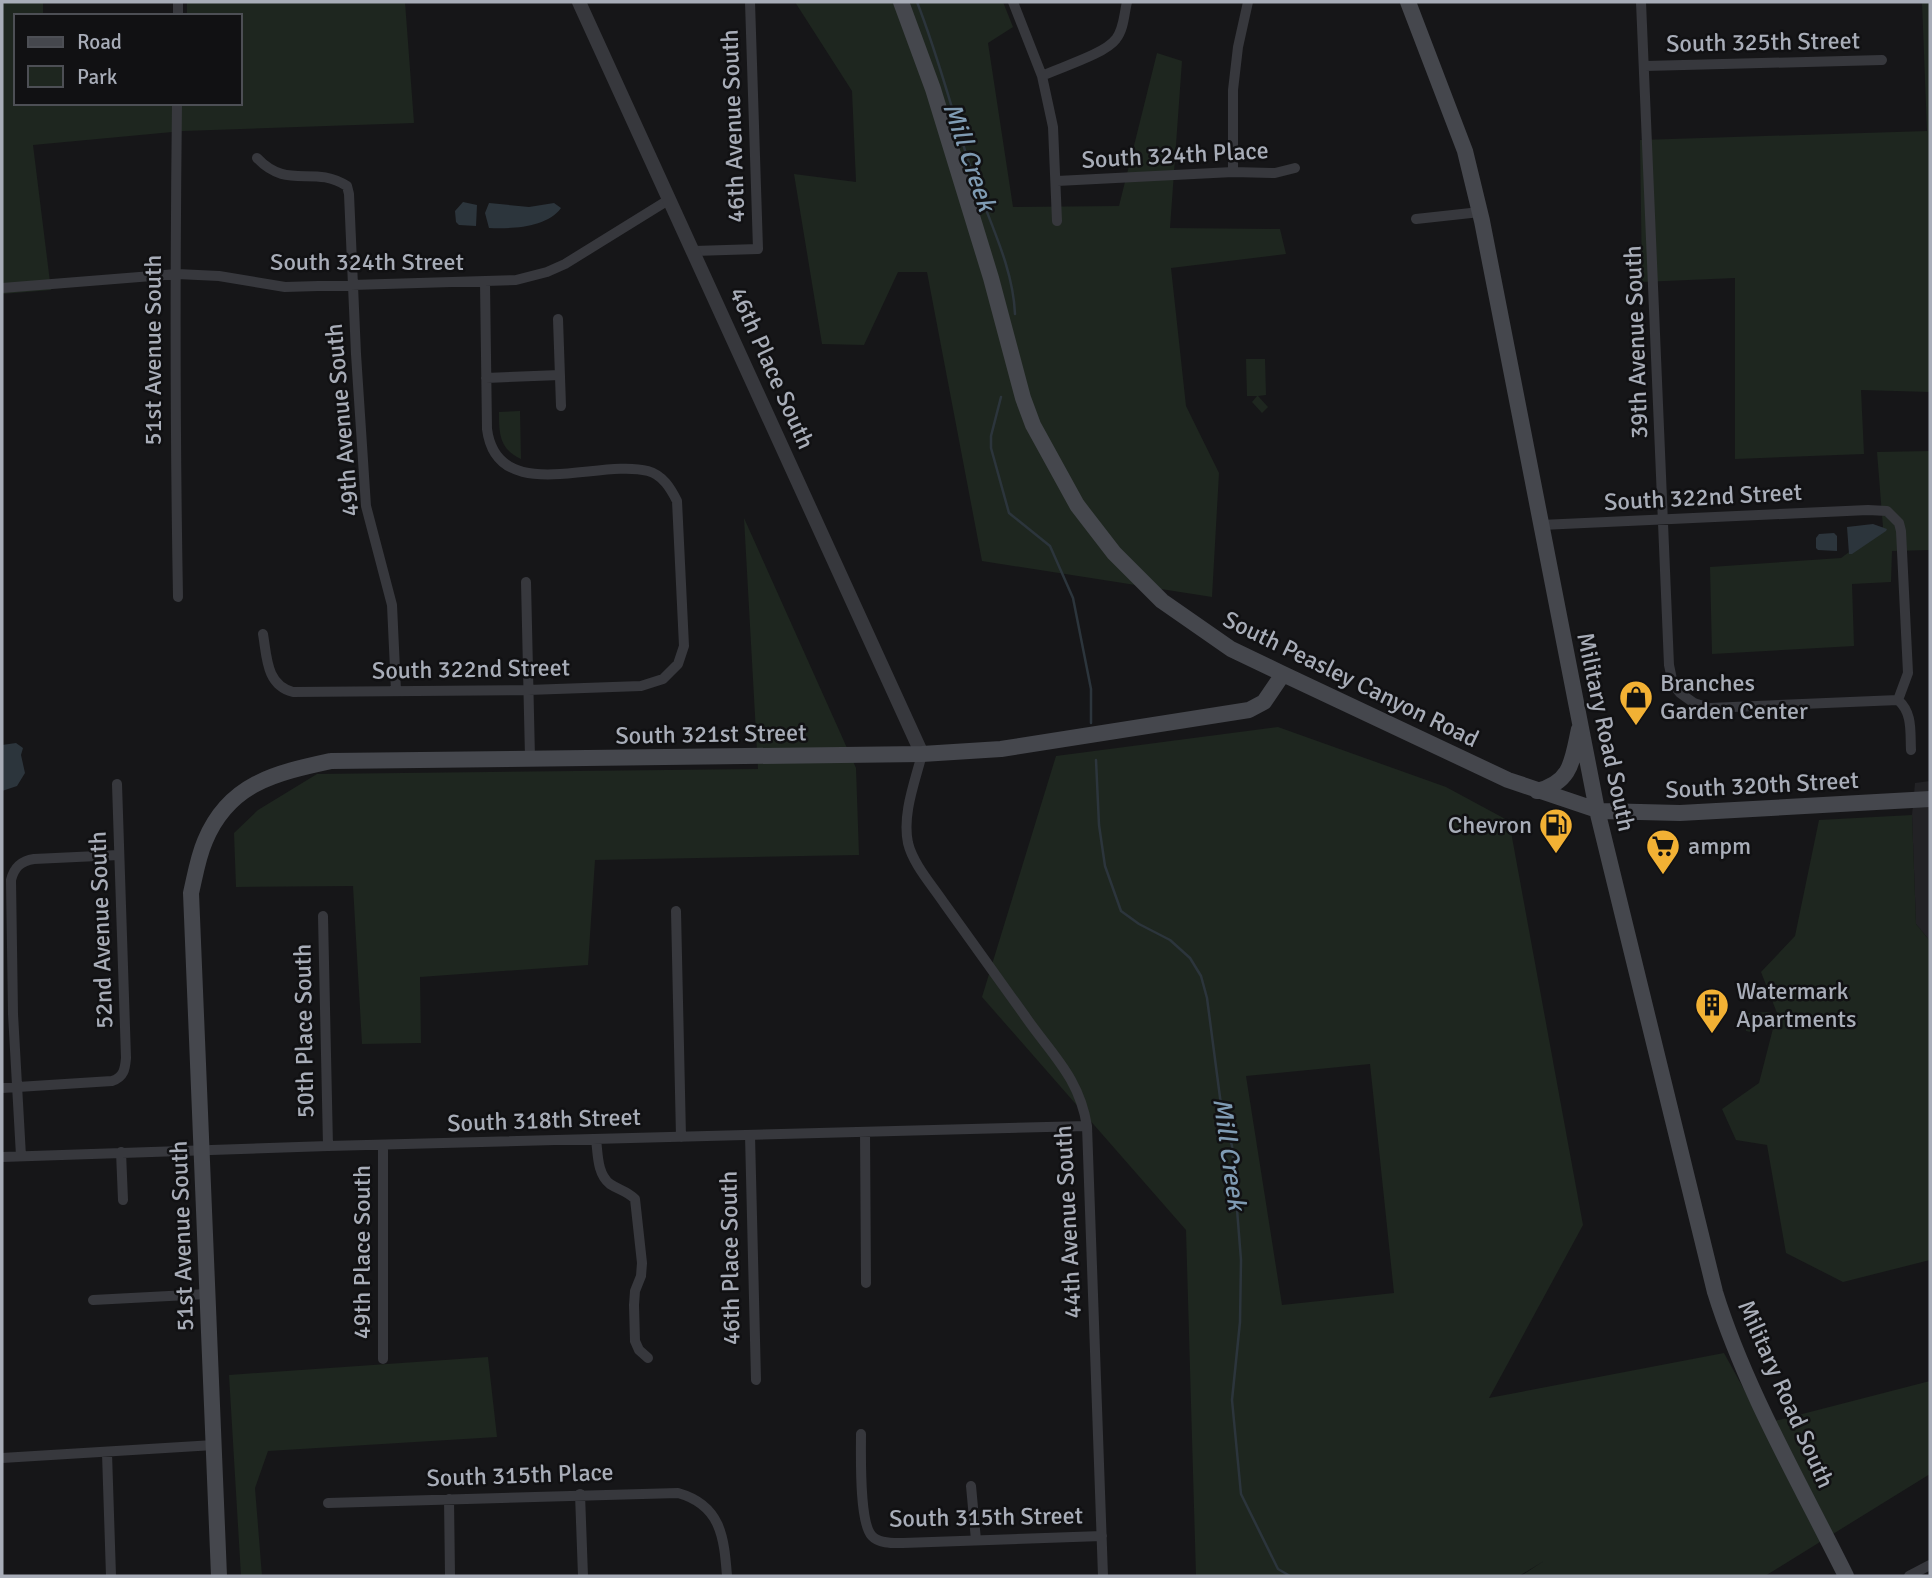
<svg xmlns="http://www.w3.org/2000/svg" width="1932" height="1578" font-family="Signika,sans-serif">
  <rect width="100%" height="100%" fill="#161618"/>
  <path fill="#222225" d="M 1930,781 L 1930,941 L 1916,924 L 1912,815 L 1915,783 Z"/>
  <path fill="#1e261f" fill-rule="evenodd" d="M 2,2 L 43,2 L 43,16 L 16,16 L 16,103 L 240,103 L 240,16 L 187,16 L 187,2 L 405,2 L 414,123 L 183,131 L 33,145 L 51,290 L 2,294 Z
    M 795,2 L 1003,2 L 1013,27 L 988,43 L 1013,207 L 1119,206 L 1157,53 L 1182,61 L 1170,228 L 1280,229 L 1286,254 L 1171,268 L 1186,406 L 1219,473 L 1212,597 L 982,561 L 927,272 L 898,272 L 864,345 L 822,344 L 794,174 L 856,182 L 852,91 Z
    M 1922,2 L 1930,2 L 1930,392 L 1861,390 L 1864,454 L 1735,459 L 1735,278 L 1642,282 L 1640,140 L 1927,131 Z
    M 1246,359 L 1265,359 L 1266,395 L 1258,396 L 1268,407 L 1262,413 L 1252,402 L 1257,396 L 1247,396 Z
    M 520,411 L 521,459 C 499,449 499,433 499,412 Z
    M 1930,451 L 1930,550 L 1892,551 L 1891,582 L 1852,584 L 1854,646 L 1712,654 L 1710,567 L 1841,558 L 1883,527 L 1877,452 Z
    M 744,518 L 856,768 L 859,855 L 595,860 L 588,965 L 420,977 L 421,1043 L 362,1044 L 353,886 L 236,887 L 234,833 L 258,810 L 317,774 L 758,769 Z
    M 1278,727 L 1446,787 L 1509,821 L 1583,1225 L 1489,1398 L 1724,1353 L 1763,1424 L 1930,1381 L 1930,1474 L 1765,1576 L 1521,1576 L 1544,1561 L 1519,1576 L 1196,1576 L 1186,1230 L 982,997 L 1056,756 ZM 1370,1064 L 1394,1293 L 1282,1305 L 1246,1076 Z
    M 1912,815 L 1916,924 L 1930,941 L 1930,1260 L 1843,1282 L 1786,1253 L 1767,1145 L 1736,1140 L 1722,1109 L 1759,1083 L 1777,1013 L 1761,972 L 1795,936 L 1819,820 Z
    M 1770,1012 L 1773,1015 L 1756,1033 L 1746,1031 L 1745,1013 Z
    M 488,1357 L 497,1437 L 268,1451 L 255,1488 L 262,1576 L 241,1576 L 229,1375 Z"/>
  <path fill="#2c353c" d="M 463,202 L 477,205 L 476,226 L 459,225 L 456,222 L 455,211 Z
    M 489,203 L 529,207 L 554,203 L 561,208 C 547,228 510,229 489,228 L 485,213 Z
    M 1873,524 L 1887,529 L 1886,531 L 1852,554 L 1849,554 L 1847,527 Z
    M 1834,533 L 1837,536 L 1837,551 L 1818,550 L 1816,548 L 1816,538 L 1819,534 Z
    M 16,743 L 23,748 L 21,755 L 25,773 L 17,786 L 2,791 L 2,745 Z"/>
  <g fill="none" stroke-linecap="round" stroke-linejoin="round">
    <path stroke="#2c353c" stroke-width="2.5" d="M 917,2 C 938,55 952,111 970,166 C 985,214 1013,263 1015,314
      M 1001,397 L 991,436 L 991,448 L 1009,513 L 1050,546 L 1073,598 L 1091,689 L 1091,723
      M 1096,760 L 1099,825 L 1105,866 L 1121,911 L 1139,924 L 1170,940 L 1190,958 L 1201,976 L 1207,998 L 1221,1105 L 1232,1146 L 1241,1260 L 1240,1322 L 1232,1400 L 1241,1494 L 1278,1569 L 1290,1576"/>
    <path stroke="#37383d" stroke-width="10" d="M 1013,2 L 1042,76 L 1053,127 L 1057,221
      M 1641,2 L 1669,665 L 1673,684 L 1680,693 L 1694,703 L 1709,708 L 1898,700
      M 178,16 L 178,2
      M 1645,66 L 1882,60
      M 1042,76 C 1061,67 1105,54 1116,39 C 1124,29 1124,14 1127,2
      M 177,103 C 175,268 175,432 178,597
      M 257,158 C 288,191 313,164 347,186 L 349,194 L 356,354 L 366,506 L 392,605 L 396,691
      M 1233,172 L 1233,90 L 1238,47 L 1248,2
      M 1057,181 L 1233,172 L 1275,173 L 1295,168
      M 1416,219 L 1480,212
      M 694,251 L 758,249 L 750,2
      M 2,288 L 177,274 L 219,276 L 285,287 L 516,280 L 547,272 L 565,264 L 670,199
      M 558,319 L 561,406
      M 486,378 L 560,375
      M 1541,525 L 1868,510 L 1887,511 L 1899,523 L 1901,531 L 1908,673 L 1898,700
      M 526,582 L 530,758
      M 263,634 C 267,657 266,685 293,692 L 528,690 L 641,686 L 663,679 L 678,664 L 684,646 L 677,501 C 671,489 663,475 648,471 C 598,458 497,507 487,429 L 485,283
      M 1898,700 C 1913,713 1910,732 1911,750
      M 922,754 C 915,782 902,814 908,843 C 913,864 932,885 944,903 C 971,941 998,978 1025,1016 C 1052,1055 1079,1077 1087,1126 L 1103,1576
      M 676,911 L 681,1137
      M 323,916 L 328,1146
      M 2,1088 L 112,1081 C 124,1077 125,1069 126,1058 L 117,784
      M 865,1132 L 866,1283
      M 750,1135 L 756,1380
      M 596,1139 C 598,1154 597,1174 610,1184 C 619,1190 627,1191 635,1199 L 642,1263 L 641,1276 L 635,1291 L 634,1305 L 635,1341 L 639,1350 L 648,1358
      M 121,1152 L 123,1200
      M 21,1156 L 13,1014 L 11,880 C 14,868 20,861 34,859 L 119,855
      M 2,1157 L 328,1146 L 1087,1126
      M 93,1300 L 207,1294
      M 383,1359 L 383,1145
      M 861,1434 C 861,1454 859,1523 872,1536 C 879,1544 894,1543 903,1543 L 1102,1536
      M 107,1453 L 111,1576
      M 2,1458 L 214,1445
      M 971,1486 L 976,1540
      M 580,1494 L 583,1576
      M 449,1499 L 450,1576
      M 328,1503 L 678,1493 C 721,1505 724,1537 727,1576
      M 1909,1576 L 1930,1565"/>
    <path stroke="#37383d" stroke-width="14" d="M 579,2 L 922,754"/>
    <path stroke="#45474d" stroke-width="16" d="M 901,2 L 933,89 L 991,278 L 1023,398 L 1033,425 L 1077,505 L 1114,553 L 1162,601 L 1231,649 L 1283,674 L 1508,780 L 1600,811 L 1680,813 L 1930,799
      M 1408,2 L 1465,151 L 1482,221 L 1597,810 L 1715,1292 C 1745,1389 1801,1485 1846,1576
      M 1537,791 C 1572,782 1572,761 1579,729
      M 219,1576 L 191,893 C 195,876 198,857 205,841 C 229,783 276,773 331,761 L 922,754 L 1001,749 L 1249,710 L 1264,702 L 1283,674"/>
  </g>
  <defs>
    <g id="shop-pin" transform="scale(1.75)"><path d="M0 17L-7.5 6A9.5 9.5 0 1 1 7.5 6Z" fill="#f2b134" stroke="#111113"/><path d="M-5-2.5h2.3a2.7 3.5 0 0 1 5.4 0H5L5.5 6h-11ZM-1.5-2.5h3a1.5 2.3 0 0 0-3 0Z" fill="#111"/></g>
    <g id="fuel-pin" transform="scale(1.75)"><path d="M0 17L-7.5 6A9.5 9.5 0 1 1 7.5 6Z" fill="#f2b134" stroke="#111113"/><path d="M-5.5-6h7V0h2V4h1.3V-2.5L3-4.5l.8-.8L6-3V5H2.5V1h-1V6h-7ZM-4.2-4.7v3.2H.2V-4.7Z" fill="#111"/></g>
    <g id="supermarket-pin" transform="scale(1.75)"><path d="M0 17L-7.5 6A9.5 9.5 0 1 1 7.5 6Z" fill="#f2b134" stroke="#111113"/><path d="M-6-5.5h2.5l.6 2H6L4.5 2H-2.5L-4.4-4H-6ZM-1.5 3.2a1.3 1.3 0 1 0 .1 0ZM3 3.2a1.3 1.3 0 1 0 .1 0Z" fill="#111"/></g>
    <g id="building-pin" transform="scale(1.75)"><path d="M0 17L-7.5 6A9.5 9.5 0 1 1 7.5 6Z" fill="#f2b134" stroke="#111113"/><path d="M-4-6H4V6H1V3H-1V6H-4ZM-2.5-4.3h1.7v1.8h-1.7ZM.8-4.3h1.7v1.8H.8ZM-2.5-1h1.7V.8h-1.7ZM.8-1h1.7V.8H.8Z" fill="#111"/></g>
  </defs>
  <g fill-rule="evenodd">
    <use href="#shop-pin" x="1636" y="697"/>
    <use href="#fuel-pin" x="1556" y="825"/>
    <use href="#supermarket-pin" x="1663" y="846"/>
    <use href="#building-pin" x="1712" y="1005"/>
  </g>
  <g text-anchor="middle" dominant-baseline="central" stroke-width="5" stroke-linejoin="round" paint-order="stroke">
    <g font-size="24" fill="#a8adb8" stroke="#111113">
      <text transform="translate(1763 42) rotate(-1)">South 325th Street</text>
      <text transform="translate(733 126) rotate(-92)">46th Avenue South</text>
      <text transform="translate(1175 155) rotate(-3)">South 324th Place</text>
      <text x="367" y="262">South 324th Street</text>
      <text transform="translate(1636 342) rotate(-92)">39th Avenue South</text>
      <text transform="translate(153 350) rotate(-90)">51st Avenue South</text>
      <text transform="translate(772 368) rotate(66)">46th Place South</text>
      <text transform="translate(342 420) rotate(-95)">49th Avenue South</text>
      <text transform="translate(1703 497) rotate(-3)">South 322nd Street</text>
      <text transform="translate(471 669) rotate(-1)">South 322nd Street</text>
      <text transform="translate(1351 679) rotate(26)">South Peasley Canyon Road</text>
      <text transform="translate(1606 732) rotate(78)">Military Road South</text>
      <text transform="translate(711 734) rotate(-1)">South 321st Street</text>
      <text transform="translate(1762 785) rotate(-3)">South 320th Street</text>
      <text transform="translate(101 930) rotate(-92)">52nd Avenue South</text>
      <text transform="translate(304 1031) rotate(-91)">50th Place South</text>
      <text transform="translate(544 1120) rotate(-2)">South 318th Street</text>
      <text transform="translate(1068 1222) rotate(-93)">44th Avenue South</text>
      <text transform="translate(182 1236) rotate(-92)">51st Avenue South</text>
      <text transform="translate(362 1252) rotate(-90)">49th Place South</text>
      <text transform="translate(730 1258) rotate(-91)">46th Place South</text>
      <text transform="translate(1786 1394) rotate(66)">Military Road South</text>
      <text transform="translate(520 1475) rotate(-2)">South 315th Place</text>
      <text transform="translate(986 1517) rotate(-1)">South 315th Street</text>
    </g>
    <g font-size="24" fill="#a8adb8" stroke="#111113" text-anchor="start">
      <text x="1660" y="683">Branches<tspan x="1660" dy="28">Garden Center</tspan></text>
      <text x="1532" y="825" text-anchor="end">Chevron</text>
      <text x="1688" y="846">ampm</text>
      <text x="1736" y="991">Watermark<tspan x="1736" dy="28">Apartments</tspan></text>
    </g>
    <g font-size="26" font-style="italic" fill="#7f9bb3" stroke="#111113">
      <text transform="translate(969 157) rotate(71)">Mill Creek</text>
      <text transform="translate(1229 1154) rotate(82)">Mill Creek</text>
    </g>
  </g>
  <rect width="1932" height="1578" fill="none" stroke="#a8adb8" stroke-width="7"/>
  <rect x="14" y="14" width="228" height="91" fill="#111113" stroke="#4d4f55" stroke-width="2"/>
  <rect x="28" y="37" width="35" height="10" fill="#45474d" stroke="#4d4f55" stroke-width="2"/>
  <text x="77" y="49" font-size="21" fill="#a8adb8">Road</text>
  <rect x="28" y="66" width="35" height="21" fill="#1e261f" stroke="#4d4f55" stroke-width="2"/>
  <text x="77" y="84" font-size="21" fill="#a8adb8">Park</text>
</svg>
